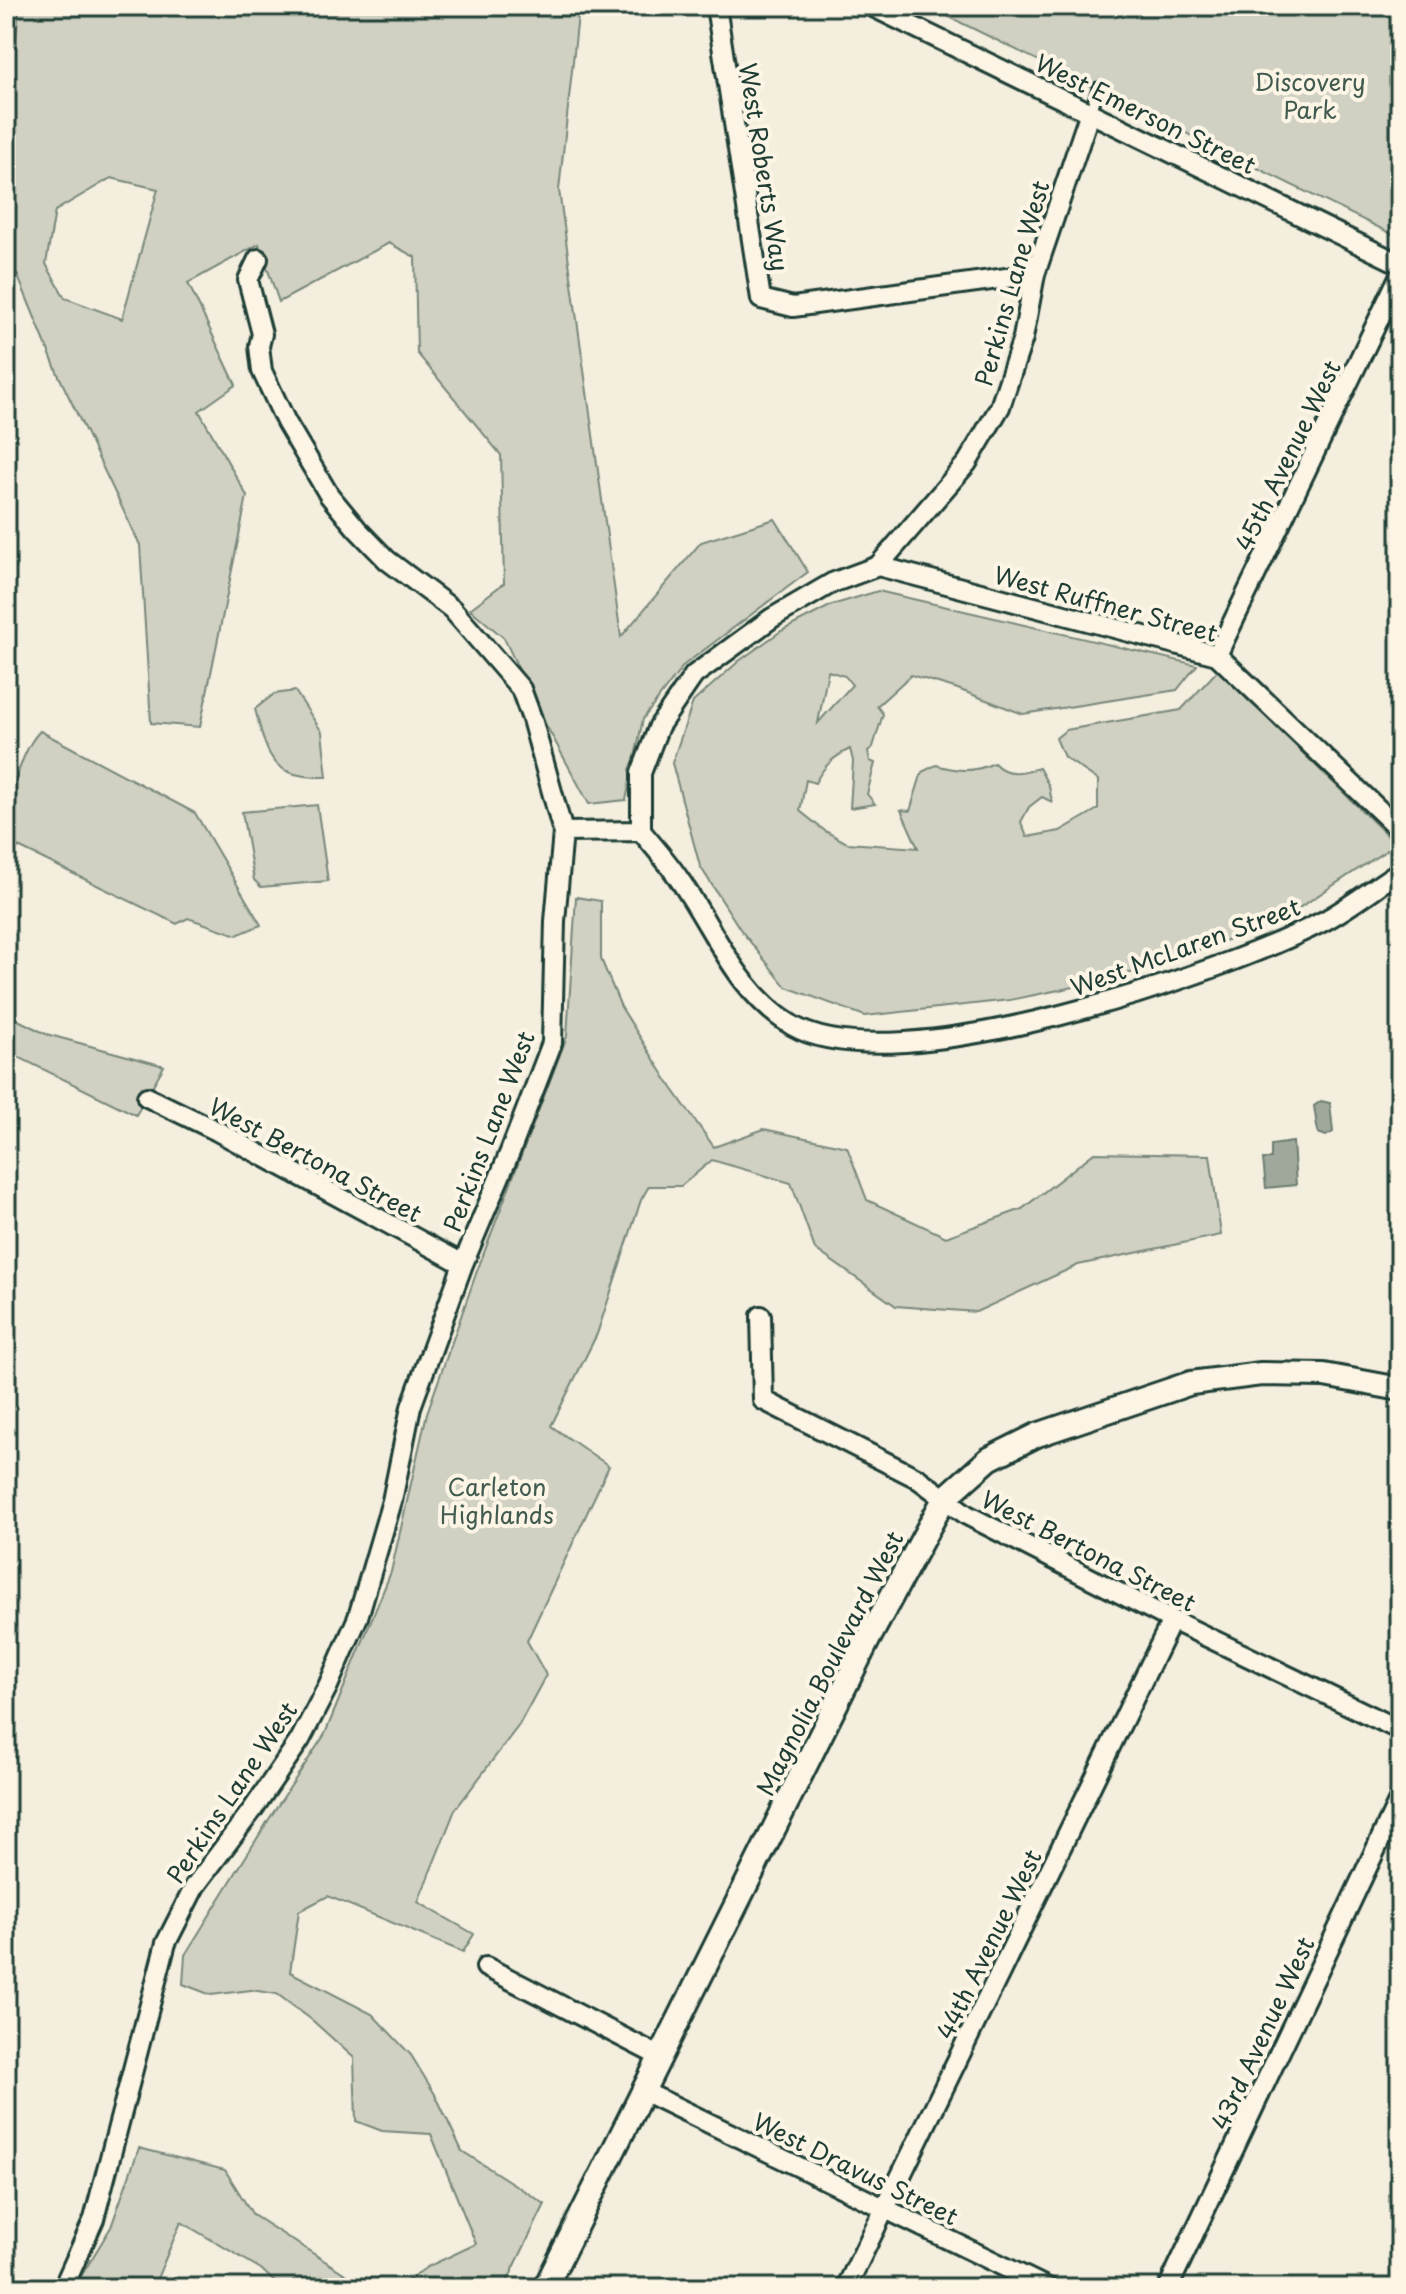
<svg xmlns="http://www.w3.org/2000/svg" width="1406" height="2294" font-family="'Playpen Sans',sans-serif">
  <rect width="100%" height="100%" fill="#f3eede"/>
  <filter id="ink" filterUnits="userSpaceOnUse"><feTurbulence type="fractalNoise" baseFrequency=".0125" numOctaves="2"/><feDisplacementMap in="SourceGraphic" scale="16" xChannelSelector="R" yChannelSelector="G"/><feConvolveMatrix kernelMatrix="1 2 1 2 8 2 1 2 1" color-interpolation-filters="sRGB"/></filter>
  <g filter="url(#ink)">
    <path fill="#d0d1c2" stroke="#78877b" stroke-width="2" fill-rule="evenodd" d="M 19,6 L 579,6 L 559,190 L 621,637 L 701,542 L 775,519 L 808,572 L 684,665 L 643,719 L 626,800 L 589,804 L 539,712 L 504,638 L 470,609 L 504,583 L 501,455 L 417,353 L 415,257 L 389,243 L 279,302 L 259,244 L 188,283 L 236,385 L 199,411 L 247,496 L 200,727 L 151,723 L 140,545 L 58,374 L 17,274 L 6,257 L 6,151 ZM 111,178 L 158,189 L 122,319 L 65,298 L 46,264 L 55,211 Z
      M 927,6 L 1400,6 L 1400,238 Z
      M 878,591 L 1197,665 L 1177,690 L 1023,714 L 955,688 L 911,675 L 877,706 L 883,714 L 873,747 L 868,751 L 870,761 L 875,763 L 867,794 L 875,804 L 850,808 L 853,761 L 850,749 C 833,757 824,766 815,783 L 806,780 L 800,811 L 825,831 L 847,843 L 918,848 L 901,810 L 910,811 L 922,772 L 936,765 C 957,771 974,773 994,763 C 1007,777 1023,772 1039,768 L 1049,786 L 1052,802 L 1042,797 L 1029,807 L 1021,822 L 1027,837 L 1060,831 L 1098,809 L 1098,780 L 1064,757 L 1056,738 L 1066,730 L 1181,710 L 1218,670 L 1396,844 L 1276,923 L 1113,979 L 1010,1000 L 865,1016 L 786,987 L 740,929 L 700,866 L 672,763 L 693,702 L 739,661 L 781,631 L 832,605 ZM 828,671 L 845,676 L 852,685 L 818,723 Z
      M 295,691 L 322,732 L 327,777 C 271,778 268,758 255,709 L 274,694 Z
      M 40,731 L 195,813 L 261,925 L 237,935 L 188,918 L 177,924 L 6,841 C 6,811 19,752 40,731 Z
      M 317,805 L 328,881 L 261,887 L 254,880 L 242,812 Z
      M 576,897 L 601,901 L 601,959 L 621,1007 L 672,1088 L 714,1147 L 764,1129 L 847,1147 L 867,1200 L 946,1237 L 1022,1209 L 1094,1153 L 1210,1155 L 1221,1235 L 1078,1265 L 976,1312 L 896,1306 L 815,1249 L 791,1183 L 712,1160 L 681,1186 L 649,1186 L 641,1200 L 597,1334 L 551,1426 L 609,1466 L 527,1641 L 546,1675 L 519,1725 L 455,1810 L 418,1902 L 474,1934 L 463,1952 L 328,1896 L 299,1911 L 290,1972 L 372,2014 L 411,2055 L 436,2096 L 462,2151 L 545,2204 L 504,2288 L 397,2288 L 427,2267 L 476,2244 L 431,2134 L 382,2131 L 356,2121 L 354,2058 L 312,2020 L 277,1994 L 251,1990 L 211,1995 L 183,1984 L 185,1955 L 271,1816 L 325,1734 L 391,1572 L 427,1413 L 477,1271 L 567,1036 Z
      M 6,1014 L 46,1034 L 164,1066 L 136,1115 L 6,1051 Z
      M 139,2148 L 225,2170 L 253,2215 L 367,2288 L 281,2288 L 261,2269 L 181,2222 L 153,2288 L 74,2288 L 111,2227 Z"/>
    <path fill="#a0a89b" stroke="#6c7d72" stroke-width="2" d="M 1321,1101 L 1330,1103 L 1333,1132 L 1326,1136 L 1318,1133 L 1314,1106 Z
      M 1293,1142 L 1296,1185 L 1266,1188 L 1263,1159 L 1271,1159 L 1271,1145 Z"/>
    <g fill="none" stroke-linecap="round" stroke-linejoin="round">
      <g stroke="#1f3d34" stroke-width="15">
        <path id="service" d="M 1090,112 L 1098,88"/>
      </g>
      <g stroke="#1f3d34" stroke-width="24">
        <path id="minor" d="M 716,6 L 761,299 L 793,307 L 1035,274
          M 871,6 L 1400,264
          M 258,259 L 248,280 L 262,334 L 259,346 L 262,371 L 286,422 L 329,495 L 357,529 L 387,560 L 452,609 L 521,689 L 532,719 L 563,832
          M 878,566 L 1217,655 L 1400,830
          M 1217,655 L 1400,275
          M 641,831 L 641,773 L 659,726 L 694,675 L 772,618 L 832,583 L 878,566 L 967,463 L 1000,407 L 1023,338 L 1035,274 L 1090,112
          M 641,831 C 654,847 668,862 679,879 C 715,930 737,993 793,1026 C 896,1085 1222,974 1324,921 C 1350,907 1375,887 1400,871
          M 147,1097 L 217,1131 L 463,1264
          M 761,1316 L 763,1400 L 917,1478 L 967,1515 L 1172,1620 L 1400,1730
          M 486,1967 L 661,2057
          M 643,2091 L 1048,2288
          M 63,2288 L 94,2219 L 166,1943 L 195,1886 L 253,1809 L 300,1740 L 328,1686 L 358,1617 L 392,1501 L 411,1407 L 463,1264 L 510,1152 L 552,1043 L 555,921 L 563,832 L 641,831
          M 846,2288 L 1172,1620
          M 1168,2288 L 1400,1798"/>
      </g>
      <g stroke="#1f3d34" stroke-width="28">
        <path id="tertiary" d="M 545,2288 L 868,1640 L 944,1499 L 989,1459 L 1037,1435 L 1191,1383 L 1261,1374 L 1324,1375 L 1400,1389"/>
      </g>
      <use href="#service" stroke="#fcf5e5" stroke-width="9"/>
      <use href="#minor" stroke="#fcf5e5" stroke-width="18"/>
      <use href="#tertiary" stroke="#fcf5e5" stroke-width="22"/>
    </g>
  </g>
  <g text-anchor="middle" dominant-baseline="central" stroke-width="8" stroke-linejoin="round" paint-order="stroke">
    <g font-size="24" fill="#425b50" stroke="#fcf5e5">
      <text x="1310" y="81">Discovery<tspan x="1310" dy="28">Park</tspan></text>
      <text x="497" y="1486">Carleton<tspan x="497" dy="28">Highlands</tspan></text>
    </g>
    <g font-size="24" fill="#1f3d34" stroke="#fcf5e5">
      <text transform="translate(1146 113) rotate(26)">West Emerson Street</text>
      <text transform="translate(765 167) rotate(81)">West Roberts Way</text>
      <text transform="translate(1011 283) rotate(-74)">Perkins Lane West</text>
      <text transform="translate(1287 455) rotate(-64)">45th Avenue West</text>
      <text transform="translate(1106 603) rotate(15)">West Ruffner Street</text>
      <text transform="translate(1185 946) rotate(-20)">West McLaren Street</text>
      <text transform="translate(488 1131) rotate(-69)">Perkins Lane West</text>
      <text transform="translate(316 1159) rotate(28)">West Bertona Street</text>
      <text transform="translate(1089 1550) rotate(27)">West Bertona Street</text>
      <text transform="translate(829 1663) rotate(-63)">Magnolia Boulevard West</text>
      <text transform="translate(231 1792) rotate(-56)">Perkins Lane West</text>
      <text transform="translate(988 1944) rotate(-64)">44th Avenue West</text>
      <text transform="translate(1262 2033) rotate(-65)">43rd Avenue West</text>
      <text transform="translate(856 2168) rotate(26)">West Dravus Street</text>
    </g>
  </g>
  <rect width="1406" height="2294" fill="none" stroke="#fcf5e5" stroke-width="32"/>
  <rect x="16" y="16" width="1374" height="2262" fill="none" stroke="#1f3d34" stroke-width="3" filter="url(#ink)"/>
</svg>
